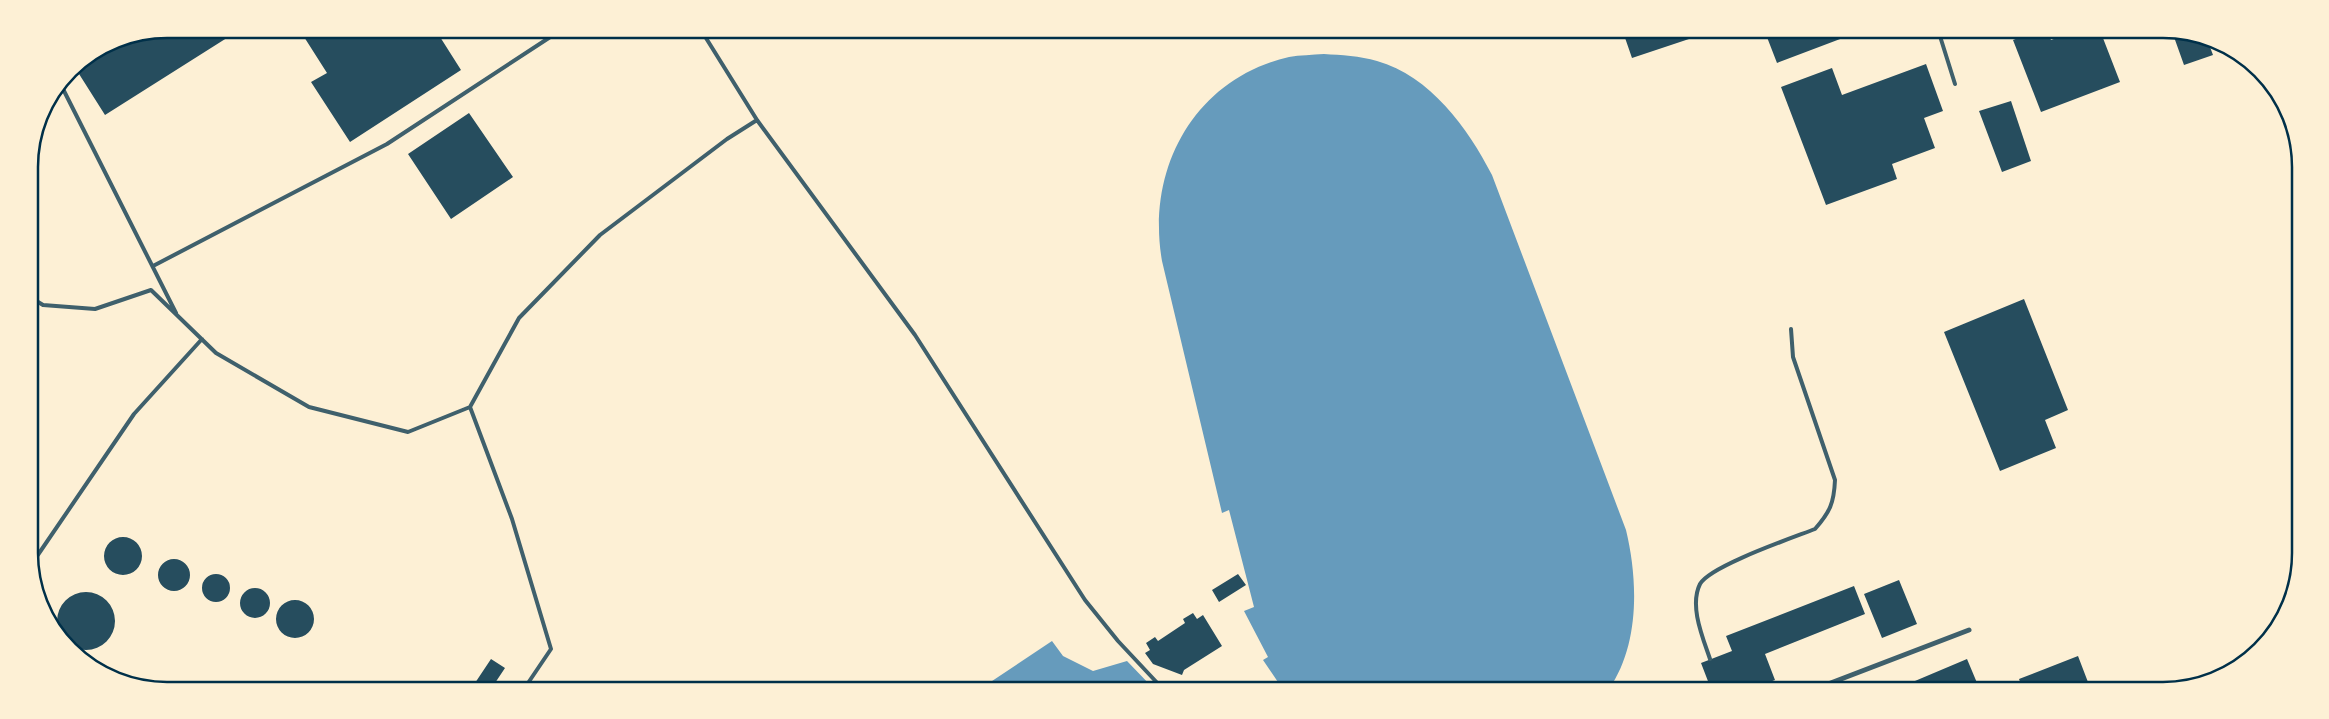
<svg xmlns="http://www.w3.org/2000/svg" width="2329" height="719" font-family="'PT Sans Narrow',sans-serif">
  <rect width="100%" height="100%" fill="#fdf0d5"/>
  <path fill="#669bbc" d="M 1324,54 C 1341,55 1360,56 1377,61 C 1430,76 1468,128 1492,175 L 1626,530 C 1638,580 1640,644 1609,689 L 1282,688 L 1263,660 L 1268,657 L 1244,611 L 1254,607 L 1229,510 L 1222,513 L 1162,261 C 1146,169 1194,79 1289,57 C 1300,55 1312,55 1324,54 Z
    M 1052,641 L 1063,656 L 1093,671 L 1127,661 L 1153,688 L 983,687 Z"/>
  <path fill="#264d5e" d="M 166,29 L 241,29 L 105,115 L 74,66 L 114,39 Z
    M 299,29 L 435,29 L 461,70 L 350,142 L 311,82 L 327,73 Z
    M 1623,32 L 1707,32 L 1707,33 L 1632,58 Z
    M 1765,32 L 1856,33 L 1777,63 Z
    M 2031,33 L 2048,33 L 2051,40 L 2070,33 L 2101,33 L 2120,82 L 2041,112 L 2013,40 Z
    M 2185,33 L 2198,33 L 2207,39 L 2213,55 L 2184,65 L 2174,37 Z
    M 1926,64 L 1943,111 L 1924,118 L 1935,148 L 1892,164 L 1897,179 L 1826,205 L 1781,87 L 1832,68 L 1842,95 Z
    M 2011,101 L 2031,161 L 2002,172 L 1979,111 Z
    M 469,113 L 513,177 L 451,219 L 408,154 Z
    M 2024,299 L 2068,410 L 2045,420 L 2056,448 L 2000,471 L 1944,332 Z
    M104 556a19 19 0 1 1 38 0a19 19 0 1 1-38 0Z
    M158 575a16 16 0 1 1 32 0a16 16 0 1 1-32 0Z
    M 1238,574 L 1246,585 L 1219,602 L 1212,590 Z
    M202 588a14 14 0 1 1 28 0a14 14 0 1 1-28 0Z
    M 1899,580 L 1917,624 L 1882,638 L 1864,594 Z
    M 1854,586 L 1865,614 L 1765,654 L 1775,680 L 1751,689 L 1711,689 L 1701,663 L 1732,651 L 1726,636 Z
    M240 603a15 15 0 1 1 30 0a15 15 0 1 1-30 0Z
    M57 621a29 29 0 1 1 58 0a29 29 0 1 1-58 0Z
    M276 619a19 19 0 1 1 38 0a19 19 0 1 1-38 0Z
    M 1193,613 L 1197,619 L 1203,615 L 1222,646 L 1184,670 L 1182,675 L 1153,664 L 1145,653 L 1150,650 L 1146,643 L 1155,637 L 1158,641 L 1185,623 L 1183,619 Z
    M 2078,656 L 2091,690 L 2023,690 L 2019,679 Z
    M 491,659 L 505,668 L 493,686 L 473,686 Z
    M 1967,659 L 1980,690 L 1896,689 Z"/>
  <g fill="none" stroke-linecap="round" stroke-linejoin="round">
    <path stroke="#3f606c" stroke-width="4" d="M 701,30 L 757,120
      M 1939,33 L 1955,84
      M 60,83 L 176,313
      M 153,266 L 387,144 L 561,30
      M 30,297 L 43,305 L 95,309 L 151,290 L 216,353 L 309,407 L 408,432 L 470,407 L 519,318 L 600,235 L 727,139 L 757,120 L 915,335 L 1085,600 L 1118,641 L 1162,688
      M 470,407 L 512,519 L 551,649 L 526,686
      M 31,565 L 134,414 L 202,339
      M 1710,659 C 1703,638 1689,606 1700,584 C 1710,566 1792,538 1815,529 C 1830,512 1834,503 1835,480 L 1793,357 L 1791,329"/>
    <path stroke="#3f606c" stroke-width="5" d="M 1815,689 L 1969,630"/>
  </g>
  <path d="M0 0H2329V719H0ZM167 38H2163A129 129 0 0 1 2292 167V553A129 129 0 0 1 2163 682H167A129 129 0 0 1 38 553V167A129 129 0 0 1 167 38Z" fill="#fdf0d5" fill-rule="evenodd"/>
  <path fill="none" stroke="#003049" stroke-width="2.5" d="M167 38H2163A129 129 0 0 1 2292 167V553A129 129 0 0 1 2163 682H167A129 129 0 0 1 38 553V167A129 129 0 0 1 167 38Z"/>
</svg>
